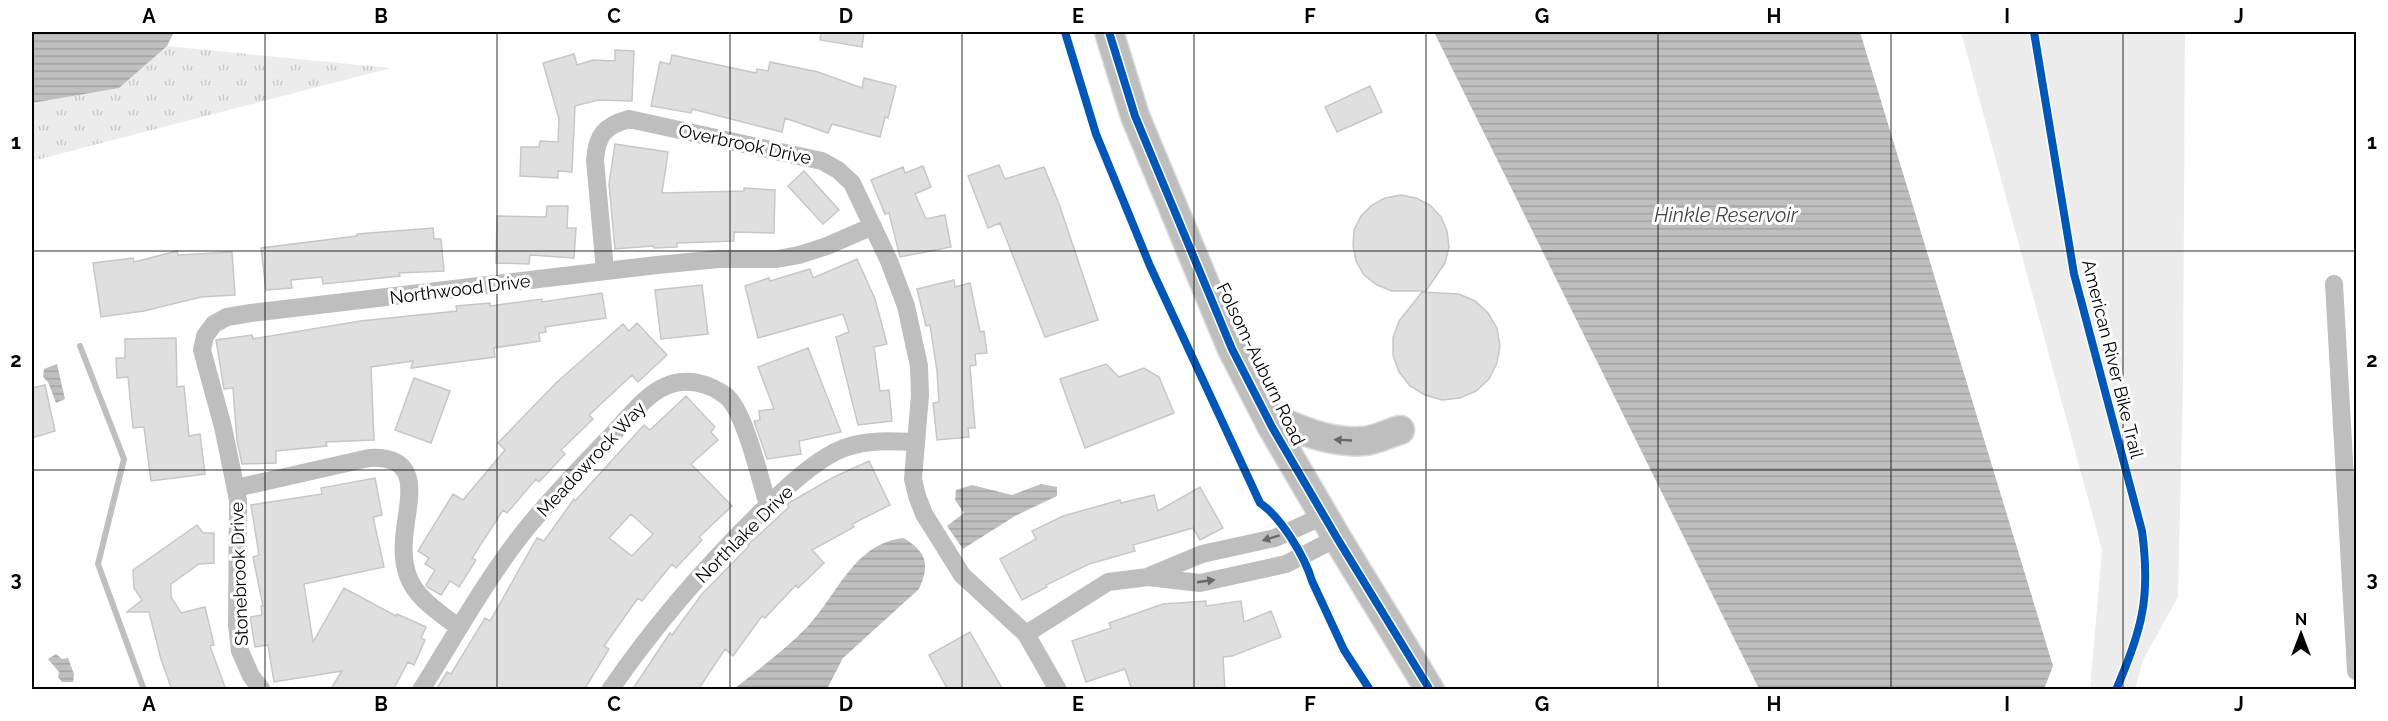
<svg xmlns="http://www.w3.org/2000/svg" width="2388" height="721" font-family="Raleway,sans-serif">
  <defs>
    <pattern id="grass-tufts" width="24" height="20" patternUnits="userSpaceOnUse" patternTransform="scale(1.5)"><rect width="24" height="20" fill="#ececec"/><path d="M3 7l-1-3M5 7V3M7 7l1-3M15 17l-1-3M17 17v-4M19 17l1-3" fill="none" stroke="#c9c9c9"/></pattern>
    <pattern id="water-rules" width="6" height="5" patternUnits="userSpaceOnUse" patternTransform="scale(1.5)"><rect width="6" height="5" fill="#bfbfbf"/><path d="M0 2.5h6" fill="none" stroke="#a2a2a2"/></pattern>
  </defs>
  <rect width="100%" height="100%" fill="#fff"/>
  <path fill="url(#grass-tufts)" d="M 32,33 L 391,68 L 32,161 Z"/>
  <path fill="#ececec" d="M 1961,32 L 2185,32 L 2183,383 L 2178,597 L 2143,660 L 2135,689 L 2090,689 L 2102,550 Z"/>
  <path fill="url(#water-rules)" d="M 32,32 L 174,32 L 167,46 L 119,88 L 32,103 Z
    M 1434,32 L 1860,32 L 2053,666 L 2044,689 L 1759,689 Z
    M 57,364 L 65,399 L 56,403 L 48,382 L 43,377 L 44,369 Z
    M 1041,484 L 1057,487 L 1057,496 L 1015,516 L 963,549 L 947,526 L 964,513 L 955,500 L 956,490 L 972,485 L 1012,495 Z
    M 904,538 C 927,553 930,564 919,589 L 843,658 L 827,689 L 734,689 C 759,669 786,649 808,626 C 838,594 854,543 904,538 Z
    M 56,654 L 62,659 L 68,658 L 74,674 L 73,682 L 62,682 L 58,677 L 59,672 L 48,659 Z"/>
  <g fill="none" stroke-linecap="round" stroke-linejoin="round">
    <path stroke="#bfbfbf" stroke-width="6" d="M 80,346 L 124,459 L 98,564 L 144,690"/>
  </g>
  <path fill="#dfdfdf" stroke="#c7c7c7" stroke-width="1.5" fill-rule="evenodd" d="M 821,32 L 864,32 L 862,47 L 820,40 Z
    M 615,50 L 634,51 L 632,101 L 598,100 L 575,106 L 572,172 L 558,171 L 558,178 L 520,176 L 521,147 L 539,147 L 540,141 L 558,142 L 559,119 L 543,63 L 574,54 L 577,65 L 593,60 L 615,61 Z
    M 672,55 L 756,73 L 757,69 L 768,71 L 770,62 L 818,72 L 862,88 L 864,78 L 896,86 L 888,118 L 885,117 L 880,137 L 832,124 L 828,133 L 785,118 L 782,132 L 692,109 L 691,113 L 651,106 L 660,62 L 670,64 Z
    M 1370,86 L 1382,112 L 1337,132 L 1325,107 Z
    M 615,144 L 668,152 L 662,193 L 744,191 L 744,188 L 775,190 L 774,233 L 734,232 L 734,241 L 677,243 L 677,247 L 654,248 L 653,246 L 615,249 L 609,184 Z
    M 999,165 L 1005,179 L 1044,167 L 1059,204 L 1098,320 L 1045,337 L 1000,223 L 988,228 L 968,176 Z
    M 923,166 L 931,187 L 915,194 L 926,219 L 945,215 L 951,247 L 900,257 L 889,213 L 885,214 L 871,180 L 903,167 L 905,173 Z
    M 804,171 L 839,210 L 823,224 L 788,186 Z
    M 1401,195 L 1416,198 L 1430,205 L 1441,217 L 1447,231 L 1449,247 L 1445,263 L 1426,291 L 1392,291 L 1377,285 L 1364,275 L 1356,261 L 1353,246 L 1354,230 L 1361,216 L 1372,205 L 1385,198 Z
    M 547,206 L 568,206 L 567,228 L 576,228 L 574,258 L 530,255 L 529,264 L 496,263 L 497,216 L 546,217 Z
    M 433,228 L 434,239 L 441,239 L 444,271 L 399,273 L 400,276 L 323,284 L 322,277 L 291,280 L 292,288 L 266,290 L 261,248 L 357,236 L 357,234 Z
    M 177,251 L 178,255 L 232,252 L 235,295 L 201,297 L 144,311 L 101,317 L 93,263 L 133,258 L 134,262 Z
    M 857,259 L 875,299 L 887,344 L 874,347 L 880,391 L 889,390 L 892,421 L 858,425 L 836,337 L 849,332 L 843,314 L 758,338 L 745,286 L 769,278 L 770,281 L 810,269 L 813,278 Z
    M 954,280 L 955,287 L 970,283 L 980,332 L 984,331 L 987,353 L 975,354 L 976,365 L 970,366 L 975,428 L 968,428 L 969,437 L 937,440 L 933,403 L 939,402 L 937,371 L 930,325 L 926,326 L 917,289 Z
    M 702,285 L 708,334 L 661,339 L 655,290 Z
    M 1422,292 L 1459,294 L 1475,301 L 1488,313 L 1497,328 L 1500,346 L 1497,363 L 1489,379 L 1476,391 L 1460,398 L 1442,400 L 1425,395 L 1410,386 L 1399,372 L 1393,355 L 1393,338 L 1399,321 Z
    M 602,293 L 606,318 L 545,327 L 546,332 L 539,333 L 540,341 L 494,348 L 495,357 L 411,368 L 413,361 L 371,367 L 374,440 L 326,442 L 327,446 L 276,451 L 276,463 L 242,464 L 237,441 L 233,388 L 224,389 L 216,340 L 252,335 L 253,339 L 360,321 L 457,311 L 456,306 L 490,303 L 490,306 L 542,299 L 542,302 Z
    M 637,323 L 667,355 L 638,382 L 632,375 L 589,415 L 593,419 L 561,450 L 565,454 L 539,482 L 536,479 L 507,513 L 503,510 L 472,558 L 476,560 L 459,587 L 450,581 L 441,595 L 427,587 L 426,585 L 435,570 L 425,564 L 429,558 L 418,551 L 453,494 L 463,500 L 505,450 L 498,443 L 557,382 L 623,324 L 629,331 Z
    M 176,338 L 177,387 L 184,386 L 189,436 L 200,434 L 205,474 L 151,481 L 144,427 L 133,428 L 128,377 L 117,378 L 116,358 L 125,358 L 125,339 Z
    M 808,348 L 841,432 L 799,441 L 801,454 L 767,459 L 754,421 L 760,420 L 759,411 L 774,409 L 758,367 Z
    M 1106,364 L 1119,377 L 1144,368 L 1159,377 L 1174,413 L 1085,448 L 1060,379 Z
    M 414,378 L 450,391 L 431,443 L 395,430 Z
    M 45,385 L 55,431 L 32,438 L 32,388 Z
    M 686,396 L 715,427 L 711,432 L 718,440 L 691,464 L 732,506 L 699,537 L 702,540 L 676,568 L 672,564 L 642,601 L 638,598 L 604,646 L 609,649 L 584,690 L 436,690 L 447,672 L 451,674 L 485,618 L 490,621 L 537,538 L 544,541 L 574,499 L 575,501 L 644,425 L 650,430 ZM 631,514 L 653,534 L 632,556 L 609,538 Z
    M 869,461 L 890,505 L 852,524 L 854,527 L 812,550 L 824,563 L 798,588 L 796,585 L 765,618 L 762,616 L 733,656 L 725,649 L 698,690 L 632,690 L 670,633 L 672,635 L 702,594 L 749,546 L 748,545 L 789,507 L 787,504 L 834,477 Z
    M 375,478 L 382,515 L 373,517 L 384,567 L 304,584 L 313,642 L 344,588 L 396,616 L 397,614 L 426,627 L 421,638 L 425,640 L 414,665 L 408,662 L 393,690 L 330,690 L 342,671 L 274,682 L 268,645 L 255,647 L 250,617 L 262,615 L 261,606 L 263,606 L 253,557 L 259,555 L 251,505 L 322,494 L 321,488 Z
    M 1200,487 L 1223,528 L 1200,540 L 1193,528 L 1133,545 L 1135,551 L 1089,564 L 1046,585 L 1047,587 L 1022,600 L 1000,559 L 1036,539 L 1032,531 L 1063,516 L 1120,500 L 1121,503 L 1154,495 L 1158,511 Z
    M 197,525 L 203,533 L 214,533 L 214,563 L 199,564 L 171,584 L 171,597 L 181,613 L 205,607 L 214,645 L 210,646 L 226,690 L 172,690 L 161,659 L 149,612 L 127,612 L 142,600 L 134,588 L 133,570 Z
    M 1206,601 L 1206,606 L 1241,601 L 1244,622 L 1271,611 L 1281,637 L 1232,656 L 1223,657 L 1225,690 L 1132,690 L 1125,669 L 1086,682 L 1072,641 L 1111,628 L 1109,623 L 1163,604 Z
    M 970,632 L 1003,690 L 948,690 L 929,655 Z"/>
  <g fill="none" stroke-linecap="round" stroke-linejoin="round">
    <g stroke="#dbdbdb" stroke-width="31">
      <path id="primary" d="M 1109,32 L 1135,116 L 1232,349 L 1272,427 L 1337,538 L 1430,690
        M 1266,414 C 1296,429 1330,444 1364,441 C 1376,440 1389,433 1400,430"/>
    </g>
    <path stroke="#bebebe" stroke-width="18" d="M 605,271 L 595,160 C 597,135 604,126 629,119 L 822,161 L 838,170 L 852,183 L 889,261 L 906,306 L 919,366 L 920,395 L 913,479 L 917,496 L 924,514 L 962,575 L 1026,634 L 1058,690
      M 2334,284 L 2356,671
      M 236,488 L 369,458 C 427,455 406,504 404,540 C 403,552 404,565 408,576 C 416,599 442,614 459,628
      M 1149,576 L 1202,554 L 1275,538 L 1325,515
      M 1026,634 L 1108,582 L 1148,577 L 1200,583 L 1286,564 L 1337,538
      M 262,690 L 251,676 L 240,651 L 237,625 L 238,500 L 223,427 L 202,350 L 205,336 L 214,324 L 227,317 L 251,313 L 657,265 L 719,259 L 777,259 L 799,255 L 827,246 L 873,226
      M 421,690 C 455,636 486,579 526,529 C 553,496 583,465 612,435 C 628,418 645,395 666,386 C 686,377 709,383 726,396 C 745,411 760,480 768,505
      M 610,690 C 654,626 706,566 761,512 C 783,491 808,466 835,452 C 860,439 888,441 915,442"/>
    <use href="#primary" stroke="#bebebe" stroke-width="28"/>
    <g stroke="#fff" stroke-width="11">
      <path id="cycleway" d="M 1065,32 L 1096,134 L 1150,266 L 1260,503 C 1281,517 1305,557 1312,581 L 1344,650 L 1370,690
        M 1109,32 L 1135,116 L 1232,349 L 1272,427 L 1337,538 L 1430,690
        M 2034,32 L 2074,274 L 2142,531 C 2151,599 2142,628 2116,690"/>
    </g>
    <use href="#cycleway" stroke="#0057b8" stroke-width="8"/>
  </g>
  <defs><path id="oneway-solid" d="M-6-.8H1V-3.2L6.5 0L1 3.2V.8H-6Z" transform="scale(1.5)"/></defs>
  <g fill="#686868">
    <use href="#oneway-solid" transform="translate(1343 440) rotate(-177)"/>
    <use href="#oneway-solid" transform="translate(1271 538) rotate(163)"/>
    <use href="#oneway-solid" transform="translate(1206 581) rotate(-8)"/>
  </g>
  <path fill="none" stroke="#000" stroke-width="1.5" stroke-opacity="0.55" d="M 265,32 L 265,690M 497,32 L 497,690M 730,32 L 730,690M 962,32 L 962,690M 1194,32 L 1194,690M 1426,32 L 1426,690M 1658,32 L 1658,690M 1891,32 L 1891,690M 2123,32 L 2123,690M 32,251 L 2356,251M 32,470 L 2356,470"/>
  <g text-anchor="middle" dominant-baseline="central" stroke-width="6" stroke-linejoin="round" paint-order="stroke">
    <g font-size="18" fill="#000" stroke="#fff">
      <text transform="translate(745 144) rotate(12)">Overbrook Drive</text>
      <text transform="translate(460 289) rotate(-7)">Northwood Drive</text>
      <text transform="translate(2113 359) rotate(76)">American River Bike Trail</text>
      <text transform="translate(1261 364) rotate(64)">Folsom-Auburn Road</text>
      <text transform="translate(591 459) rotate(-47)">Meadowrock Way</text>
      <text transform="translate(744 534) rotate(-45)">Northlake Drive</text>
      <text transform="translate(239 574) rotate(-92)">Stonebrook Drive</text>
    </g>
    <g font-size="20" font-style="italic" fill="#444" stroke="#fff">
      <text x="1726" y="215">Hinkle Reservoir</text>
    </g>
  </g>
  <rect width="2388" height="721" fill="none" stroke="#ffffff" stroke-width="66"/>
  <g transform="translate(2301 634)" stroke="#ffffff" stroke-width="4.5" paint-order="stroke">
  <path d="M0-4.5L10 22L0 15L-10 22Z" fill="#000000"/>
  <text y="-9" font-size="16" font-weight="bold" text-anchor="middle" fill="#000000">N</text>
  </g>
  <rect x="33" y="33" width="2322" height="655" fill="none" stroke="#000" stroke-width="2"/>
  <g font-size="20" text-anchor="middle" font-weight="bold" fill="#000">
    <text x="149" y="23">A</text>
    <text x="381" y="23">B</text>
    <text x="614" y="23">C</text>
    <text x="846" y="23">D</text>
    <text x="1078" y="23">E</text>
    <text x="1310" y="23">F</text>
    <text x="1542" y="23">G</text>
    <text x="1774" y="23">H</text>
    <text x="2007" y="23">I</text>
    <text x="2239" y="23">J</text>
    <text x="16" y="149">1</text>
    <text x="2372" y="149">1</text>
    <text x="16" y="367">2</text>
    <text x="2372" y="367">2</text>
    <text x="16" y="586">3</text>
    <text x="2372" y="586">3</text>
    <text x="149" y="711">A</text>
    <text x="381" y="711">B</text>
    <text x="614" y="711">C</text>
    <text x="846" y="711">D</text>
    <text x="1078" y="711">E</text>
    <text x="1310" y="711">F</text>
    <text x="1542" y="711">G</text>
    <text x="1774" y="711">H</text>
    <text x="2007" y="711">I</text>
    <text x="2239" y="711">J</text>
  </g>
</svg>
